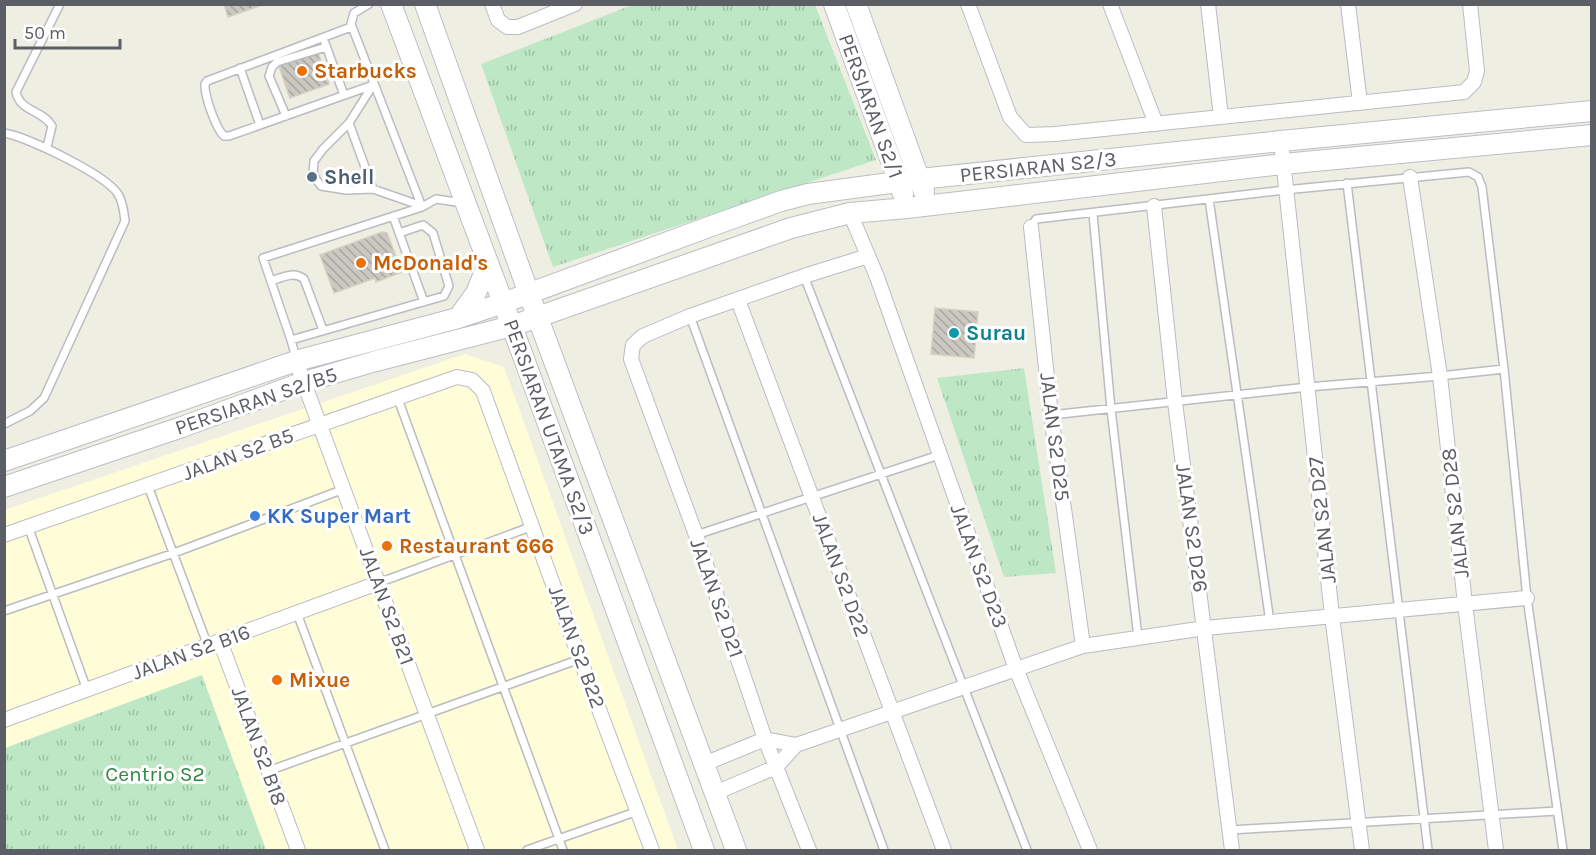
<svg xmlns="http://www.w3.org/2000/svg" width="1596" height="855" font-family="Karla,sans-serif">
  <defs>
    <pattern id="park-tufts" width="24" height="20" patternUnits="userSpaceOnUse" patternTransform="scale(1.5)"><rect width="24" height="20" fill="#bee8c5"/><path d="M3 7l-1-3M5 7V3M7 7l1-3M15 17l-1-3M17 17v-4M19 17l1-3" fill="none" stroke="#9dbfa4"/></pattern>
    <pattern id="building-back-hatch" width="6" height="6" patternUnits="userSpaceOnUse" patternTransform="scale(1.5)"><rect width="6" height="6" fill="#cac8c0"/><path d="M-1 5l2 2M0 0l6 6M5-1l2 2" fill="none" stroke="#a7a6a0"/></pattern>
  </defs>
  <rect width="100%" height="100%" fill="#efeee3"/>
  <path fill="#fffdd8" d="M 465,354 L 504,367 L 678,850 L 5,850 L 4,510 Z"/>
  <path fill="url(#park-tufts)" d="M 632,5 L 815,5 L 876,160 L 553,267 L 481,64 Z
    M 1024,368 L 1056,573 L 1004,577 L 937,378 Z
    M 202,675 L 266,850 L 5,850 L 5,748 Z"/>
  <path fill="url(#building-back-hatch)" stroke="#d4d1c1" stroke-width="1.5" d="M 224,4 L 265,4 L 228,17 Z
    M 315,44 L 329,84 L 290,98 L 276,58 Z
    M 382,232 L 387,233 L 402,272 L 376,282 L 375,278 L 334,293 L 320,255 Z
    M 935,308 L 978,312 L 974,358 L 931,354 Z"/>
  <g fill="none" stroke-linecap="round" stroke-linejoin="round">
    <g stroke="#bbbcc3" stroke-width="10">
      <path id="lane" d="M 369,4 L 354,13 L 351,24 L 422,207
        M 351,27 L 207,81 L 205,84 C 204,95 216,129 224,136 L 229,136 L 373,85
        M 325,43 L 344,95
        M 240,68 L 260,125
        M 373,85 L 349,123 L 323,149 L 314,161 L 313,175 L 321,186 L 346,190 L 373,189 L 422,206
        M 286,116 L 269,76 L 272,67 L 277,62 L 326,47
        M 349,123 L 373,189
        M 4,133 C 28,137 106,175 118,194 C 123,202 124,212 125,221 L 44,398 L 30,411 L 4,424
        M 47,147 L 52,126 C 43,110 20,112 16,92 L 60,4
        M 1347,183 L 1428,850
        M 1209,199 L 1270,622
        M 1093,214 L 1111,409 L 1138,637
        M 393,216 L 424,302
        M 1031,227 L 1036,219 L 1285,190 L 1469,172 L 1478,177 L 1482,187 L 1504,369 L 1527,598 L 1563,850
        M 804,276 L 1027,850
        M 271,281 C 283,277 294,271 304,279 L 323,330
        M 690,316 L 884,850
        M 291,340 L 444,296 L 449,286 L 433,233 L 423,225 L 399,233
        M 296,358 L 291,340 L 263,258 L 422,207 L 436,199 L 463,203
        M 398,399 L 563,850
        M 1051,415 L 1308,387 L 1440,376 L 1504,369
        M 148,486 L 208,646
        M 28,526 L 87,690
        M 696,535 L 939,455
        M 378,583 L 533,526
        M 4,611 L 174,553 L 344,489
        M 297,613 L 385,850
        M 268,771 L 580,659
        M 1230,830 L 1557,811
        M 527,850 L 638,811"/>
    </g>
    <g stroke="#bbbcc3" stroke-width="16">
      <path id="street" d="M 492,4 L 498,20 L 507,27 L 518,27 L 575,4
        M 968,4 L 1010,117 L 1026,135 L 1055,134 L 1464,92 L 1474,82 L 1477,71 L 1470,4
        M 1110,4 L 1156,124
        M 1208,4 L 1221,117
        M 1348,4 L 1360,103
        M 1281,141 L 1332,616 L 1362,850
        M 1410,177 L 1440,376 L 1465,604 L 1496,850
        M 1154,206 L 1175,402 L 1232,850
        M 850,213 L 877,277 L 1016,669 L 1090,850
        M 1031,227 L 1051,415 L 1083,646
        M 738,300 L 944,850
        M 296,361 L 477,850
        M 4,535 L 457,377 L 472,380 L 483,391 L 580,659 L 652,850
        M 220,641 L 298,850
        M 4,720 L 378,583
        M 704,764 L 765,739 L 796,745
        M 715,793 L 776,767 L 796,745 L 1083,646 L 1205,628 L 1527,598
        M 809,850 L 765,739 L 696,535 L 631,359 L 633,345 L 643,336 L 690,316 L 804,276 L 868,256"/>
    </g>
    <g stroke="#bcbec5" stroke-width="22">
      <path id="secondary" d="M 391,4 L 523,356 L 704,850
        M 425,4 L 529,294 L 736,850
        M 834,4 L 903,194
        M 856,4 L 924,192
        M 458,318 L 476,293 L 488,264
        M 4,461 L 296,361 L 458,318 L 503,303 L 706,228 L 781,201 L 808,194 L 920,179 L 1281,141 L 1592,111
        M 4,487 L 182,427 L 304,382 L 376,361 L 512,326 L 791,228 L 850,213 L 907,208 L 1283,164 L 1592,135"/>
    </g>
    <use href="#lane" stroke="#fff" stroke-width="7"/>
    <use href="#street" stroke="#fff" stroke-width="14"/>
    <use href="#secondary" stroke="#fff" stroke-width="20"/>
  </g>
  <g fill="#e8710a" stroke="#fff" stroke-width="2">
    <circle cx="302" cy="71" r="6"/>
    <circle cx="361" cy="263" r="6"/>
    <circle cx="387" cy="546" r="6"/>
    <circle cx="277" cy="680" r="6"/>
  </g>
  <circle fill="#5c6f8a" stroke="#fff" stroke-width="2" cx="312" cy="177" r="6"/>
  <circle fill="#0f9aa8" stroke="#fff" stroke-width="2" cx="954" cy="333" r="6"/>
  <circle fill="#3f7fe0" stroke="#fff" stroke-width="2" cx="255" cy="516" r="6"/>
  <g text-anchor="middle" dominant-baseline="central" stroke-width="6" stroke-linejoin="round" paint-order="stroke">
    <g font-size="21" font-weight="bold" fill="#c56008" stroke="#fff" text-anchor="start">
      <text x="314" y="71">Starbucks</text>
      <text x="373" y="263">McDonald's</text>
      <text x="399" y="546">Restaurant 666</text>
      <text x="289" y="680">Mixue</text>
    </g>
    <g font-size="21" fill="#5b5e65" stroke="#fff">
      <text transform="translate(871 106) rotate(70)">PERSIARAN S2/1</text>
      <text transform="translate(1038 167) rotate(-6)">PERSIARAN S2/3</text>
      <text transform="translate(256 401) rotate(-19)">PERSIARAN S2/B5</text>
      <text transform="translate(549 427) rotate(70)">PERSIARAN UTAMA S2/3</text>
      <text transform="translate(1055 437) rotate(83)">JALAN S2 D25</text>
      <text transform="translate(238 454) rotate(-20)">JALAN S2 B5</text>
      <text transform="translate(1455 513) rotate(-96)">JALAN S2 D28</text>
      <text transform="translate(1322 520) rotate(-96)">JALAN S2 D27</text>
      <text transform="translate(1192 528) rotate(82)">JALAN S2 D26</text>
      <text transform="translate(979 566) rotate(70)">JALAN S2 D23</text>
      <text transform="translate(841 575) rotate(70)">JALAN S2 D22</text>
      <text transform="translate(717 598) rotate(71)">JALAN S2 D21</text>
      <text transform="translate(387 606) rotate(70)">JALAN S2 B21</text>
      <text transform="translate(577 647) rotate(70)">JALAN S2 B22</text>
      <text transform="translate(191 652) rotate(-20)">JALAN S2 B16</text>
      <text transform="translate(259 746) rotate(70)">JALAN S2 B18</text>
    </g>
    <g font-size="21" font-weight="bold" fill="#4e5e75" stroke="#fff" text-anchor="start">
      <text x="324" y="177">Shell</text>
    </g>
    <g font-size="21" font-weight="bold" fill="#0d838f" stroke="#fff" text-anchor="start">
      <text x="966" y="333">Surau</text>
    </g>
    <g font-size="21" font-weight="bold" fill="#366cbe" stroke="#fff" text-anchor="start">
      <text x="267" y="516">KK Super Mart</text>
    </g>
    <g font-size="21" fill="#308643" stroke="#fff">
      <text x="155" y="774">Centrio S2</text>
    </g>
  </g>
  <rect width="1596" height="855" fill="none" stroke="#5b5e65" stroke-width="12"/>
  <path d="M15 39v9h105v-9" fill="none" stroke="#5b5e65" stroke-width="3"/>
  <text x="24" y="39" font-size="18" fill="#5b5e65" stroke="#ffffff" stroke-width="4.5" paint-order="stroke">50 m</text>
</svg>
